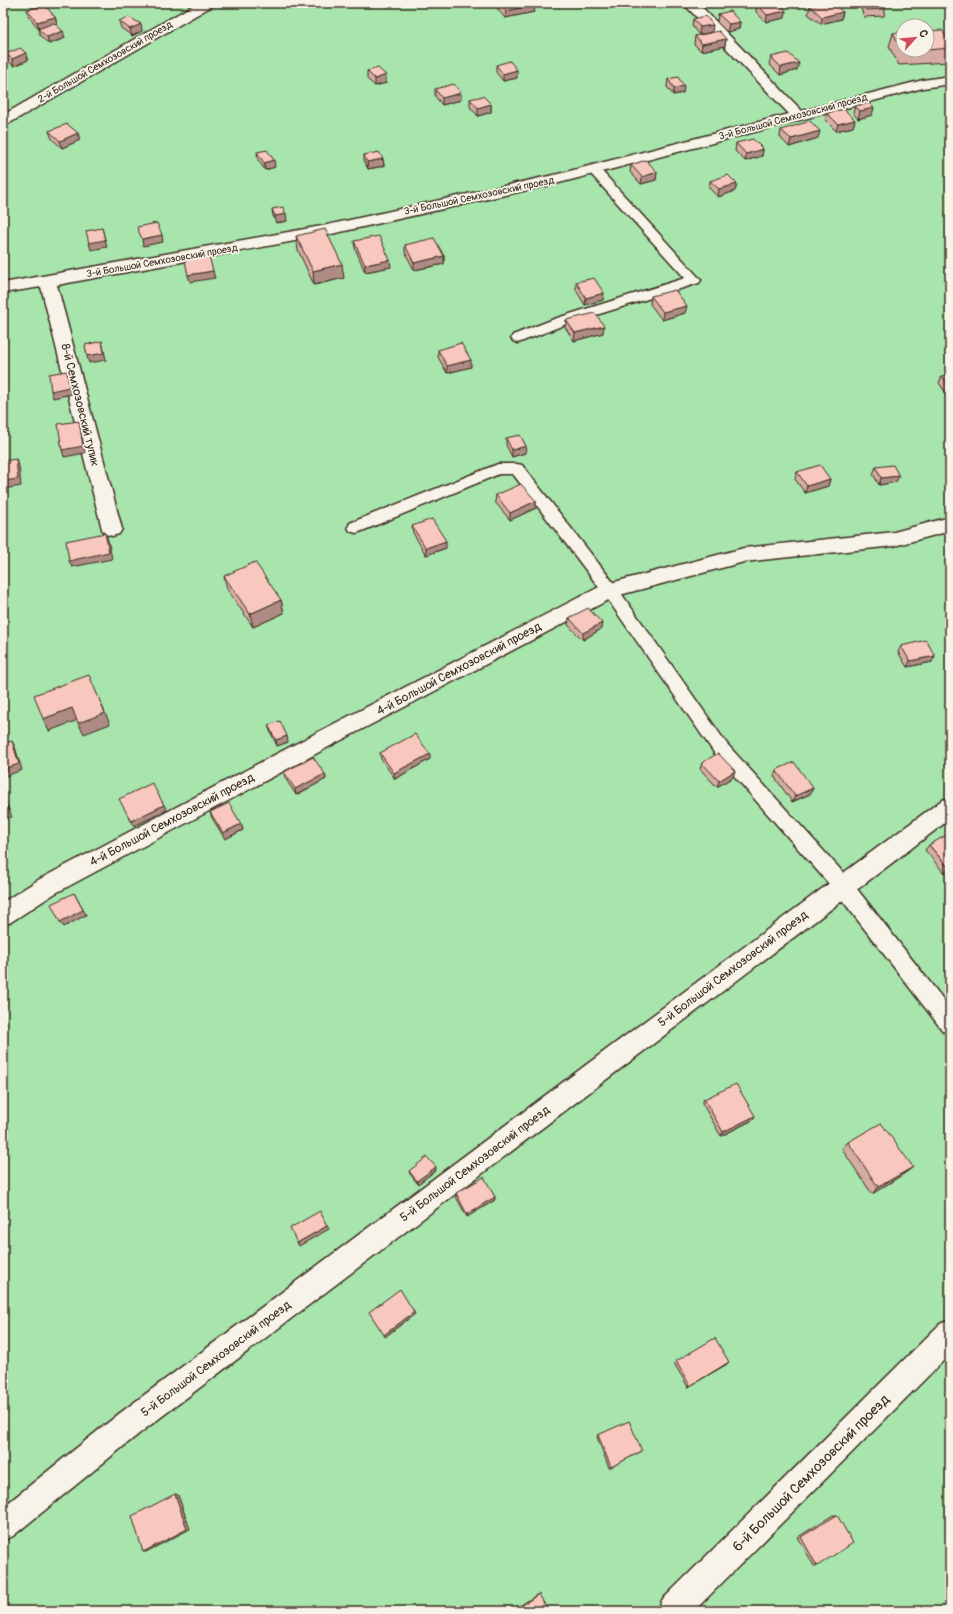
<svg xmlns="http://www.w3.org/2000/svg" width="953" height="1614" font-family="Pangolin,sans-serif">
  <rect width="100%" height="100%" fill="#f7f3e8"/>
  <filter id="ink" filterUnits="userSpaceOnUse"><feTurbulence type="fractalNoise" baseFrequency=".025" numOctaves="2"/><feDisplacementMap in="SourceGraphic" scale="8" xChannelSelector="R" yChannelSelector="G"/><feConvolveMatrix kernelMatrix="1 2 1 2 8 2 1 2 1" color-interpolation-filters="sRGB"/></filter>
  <g filter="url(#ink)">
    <path fill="#a7e5ad" stroke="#718866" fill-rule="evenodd" d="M 3,3 L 950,3 L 950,1611 L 3,1611 ZM 903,26 L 927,26 L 927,50 L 903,50 Z"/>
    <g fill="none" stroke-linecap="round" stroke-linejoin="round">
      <g stroke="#3b2a1e" stroke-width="3">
        <path id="lane" d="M 594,166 L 598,167 L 701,280 L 699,283 L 564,325 L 523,341 L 518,343 L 513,341 L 511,338 L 513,335 L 554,319 L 685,278 L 590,173 L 588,170 L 590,167 Z
          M 498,464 L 517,464 L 522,465 L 616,586 L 727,744 L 850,880 L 950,1008 L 950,1033 L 943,1031 L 836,892 L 715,754 L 604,594 L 513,474 L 499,474 L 362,531 L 356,533 L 350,531 L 348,527 L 350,523 Z"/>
      </g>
      <g stroke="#3b2a1e" stroke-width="3">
        <path id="street" d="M 197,3 L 214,3 L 212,6 L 8,124 L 3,125 L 3,115 Z
          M 683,3 L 698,3 L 802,111 L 923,80 L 950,76 L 950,84 L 923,88 L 559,183 L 327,235 L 57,285 L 122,529 L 119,534 L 112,536 L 105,534 L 102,529 L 41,287 L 3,293 L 3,283 L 327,225 L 558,174 L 789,114 Z
          M 950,517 L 950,531 L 894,546 L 744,562 L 616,596 L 336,743 L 54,894 L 11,922 L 3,925 L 3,902 L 38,880 L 320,731 L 603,585 L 744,548 L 894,532 Z
          M 950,798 L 950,819 L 140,1433 L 13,1536 L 3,1541 L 3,1507 L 120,1413 L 835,879 L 942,800 Z
          M 950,1320 L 950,1354 L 694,1611 L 658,1611 L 662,1600 L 940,1324 Z"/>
      </g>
      <use href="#lane" fill="#f7f3e8" fill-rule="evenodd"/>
      <use href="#street" fill="#f7f3e8" fill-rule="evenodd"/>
    </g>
    <path fill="#d5aca3" stroke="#3b2a1e" d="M 497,3 L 533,3 L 534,5 L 534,12 L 505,18 L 497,8 Z
      M 862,3 L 883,3 L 885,9 L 884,16 L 864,17 L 861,8 Z
      M 757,4 L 785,18 L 766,22 L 756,12 Z
      M 810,6 L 843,12 L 841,19 L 821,24 L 808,14 Z
      M 27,10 L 55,17 L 57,24 L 55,24 L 65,38 L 49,44 L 40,36 L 38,29 L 39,29 L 29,17 Z
      M 718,14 L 740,22 L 739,29 L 727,32 L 717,22 Z
      M 693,19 L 712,32 L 699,35 L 692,26 Z
      M 119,21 L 141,24 L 142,31 L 132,36 L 121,28 Z
      M 927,31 L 950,44 L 950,55 L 948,62 L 899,65 L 889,47 L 893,33 L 903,50 L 927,50 Z
      M 695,36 L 726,39 L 725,46 L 701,51 L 694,44 Z
      M 6,54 L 28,60 L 14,66 L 8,61 Z
      M 771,57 L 797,70 L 780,75 L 769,64 Z
      M 496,65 L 517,78 L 503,81 L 496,72 Z
      M 367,71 L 386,83 L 375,86 L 367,79 Z
      M 668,79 L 683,93 L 673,95 L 667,87 Z
      M 435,89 L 461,100 L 442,105 L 435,96 Z
      M 470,99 L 491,104 L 491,112 L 478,116 L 470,107 Z
      M 855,106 L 872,115 L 858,119 L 853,113 Z
      M 827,113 L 855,120 L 853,127 L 836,131 L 825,120 Z
      M 781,130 L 818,138 L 789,147 L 780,137 Z
      M 49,131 L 80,140 L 62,148 L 52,139 Z
      M 736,143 L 763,149 L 762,156 L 745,161 L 735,151 Z
      M 257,152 L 275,167 L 265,170 L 258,160 Z
      M 364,155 L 383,159 L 384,166 L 368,169 L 364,162 Z
      M 631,165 L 657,172 L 656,180 L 641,184 L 630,172 Z
      M 710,181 L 737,184 L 735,191 L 718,197 L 709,188 Z
      M 272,209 L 287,221 L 276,223 L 273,216 Z
      M 296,236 L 344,278 L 314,285 L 298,250 Z
      M 354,241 L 391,267 L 365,272 L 355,248 Z
      M 405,245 L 444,256 L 444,264 L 414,270 L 405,252 Z
      M 576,282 L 603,300 L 585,305 L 576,290 Z
      M 651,296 L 685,313 L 662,320 L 650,304 Z
      M 566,320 L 603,333 L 574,341 L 565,327 Z
      M 438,350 L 471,367 L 447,373 L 438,357 Z
      M 950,374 L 950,395 L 948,396 L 939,383 L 942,376 Z
      M 506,438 L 525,453 L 512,457 L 506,445 Z
      M 876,467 L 896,482 L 879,485 L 873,474 Z
      M 797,472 L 830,479 L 828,486 L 805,493 L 795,479 Z
      M 496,495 L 536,501 L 536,508 L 510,520 L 495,502 Z
      M 412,526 L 446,548 L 426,555 L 413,533 Z
      M 224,576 L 281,600 L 284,613 L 253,627 L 227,589 Z
      M 569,618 L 601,629 L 583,640 L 568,625 Z
      M 901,646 L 932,662 L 907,667 L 898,652 Z
      M 268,725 L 288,742 L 277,746 L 270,731 Z
      M 380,753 L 430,759 L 395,779 L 381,759 Z
      M 702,763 L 733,777 L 717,787 L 700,769 Z
      M 776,770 L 813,788 L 810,794 L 792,802 L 774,776 Z
      M 284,772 L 325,774 L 326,779 L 296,795 L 285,778 Z
      M 210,812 L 241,824 L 243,830 L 225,839 L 212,818 Z
      M 929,845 L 950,870 L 944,873 L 925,850 Z
      M 704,1099 L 753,1120 L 721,1136 L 702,1103 Z
      M 848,1142 L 913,1167 L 905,1173 L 872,1194 L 842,1149 Z
      M 436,1170 L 418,1184 L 410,1174 L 409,1171 Z
      M 456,1193 L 495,1200 L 467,1217 L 456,1197 Z
      M 676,1361 L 727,1364 L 688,1387 L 674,1363 Z
      M 598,1435 L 642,1451 L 609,1468 L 597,1437 Z
      M 833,1515 L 837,1515 L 817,1566 L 814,1566 L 798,1537 Z
      M 538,1594 L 548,1611 L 512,1611 Z"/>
    <path fill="#ae8c85" stroke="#3b2a1e" d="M 534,5 L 534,12 L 505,18 L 506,11 Z
      M 786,11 L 785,18 L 766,22 L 767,15 Z
      M 843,12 L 841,19 L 821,24 L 822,17 Z
      M 55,17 L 57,24 L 39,29 L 37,22 Z
      M 740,22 L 739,29 L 727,32 L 729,24 Z
      M 141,24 L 142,31 L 132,36 L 130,29 Z
      M 713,25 L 712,32 L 699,35 L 700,27 Z
      M 63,31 L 65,38 L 49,44 L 47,37 Z
      M 726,39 L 725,46 L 701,51 L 702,44 Z
      M 26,53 L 28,60 L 14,66 L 12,59 Z
      M 799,63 L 797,70 L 780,75 L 781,67 Z
      M 517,70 L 517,78 L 503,81 L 503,74 Z
      M 386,75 L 386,83 L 375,86 L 375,79 Z
      M 684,86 L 683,93 L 673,95 L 674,88 Z
      M 461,93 L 461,100 L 442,105 L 442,98 Z
      M 491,104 L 491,112 L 478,116 L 478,108 Z
      M 874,108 L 872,115 L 858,119 L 860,111 Z
      M 855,120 L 853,127 L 836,131 L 838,124 Z
      M 820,131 L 818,138 L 789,147 L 791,139 Z
      M 78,133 L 80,140 L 62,148 L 60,141 Z
      M 763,149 L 762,156 L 745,161 L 746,154 Z
      M 383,159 L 384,166 L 368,169 L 367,162 Z
      M 274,160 L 275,167 L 265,170 L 264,163 Z
      M 657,172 L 656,180 L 641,184 L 642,177 Z
      M 737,184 L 735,191 L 718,197 L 719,189 Z
      M 286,214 L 287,221 L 276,223 L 275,216 Z
      M 102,228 L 107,247 L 91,250 L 89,243 Z
      M 162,235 L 163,242 L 143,246 L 142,239 Z
      M 444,256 L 444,264 L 414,270 L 414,263 Z
      M 390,260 L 391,267 L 365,272 L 365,265 Z
      M 342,264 L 344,278 L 314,285 L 313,271 Z
      M 213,271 L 215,278 L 190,282 L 188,275 Z
      M 604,293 L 603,300 L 585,305 L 586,298 Z
      M 687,306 L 685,313 L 662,320 L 663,312 Z
      M 604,326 L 603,333 L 574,341 L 575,333 Z
      M 102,341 L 106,360 L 89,363 L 87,356 Z
      M 471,360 L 471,367 L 447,373 L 447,366 Z
      M 67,371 L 69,378 L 72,394 L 53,398 L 51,391 Z
      M 79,421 L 81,428 L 85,453 L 64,457 L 62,450 Z
      M 526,446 L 525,453 L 512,457 L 512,450 Z
      M 16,459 L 19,466 L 21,486 L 3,489 L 3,481 Z
      M 899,476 L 896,482 L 879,485 L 881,478 Z
      M 830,479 L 828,486 L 805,493 L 807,486 Z
      M 536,501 L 536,508 L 510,520 L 510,513 Z
      M 105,533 L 108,540 L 112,559 L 72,567 L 69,561 Z
      M 446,541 L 446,548 L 426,555 L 426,548 Z
      M 281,600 L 284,613 L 253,627 L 250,614 Z
      M 602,623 L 601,629 L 583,640 L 583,633 Z
      M 935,656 L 932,662 L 907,667 L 910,661 Z
      M 94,688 L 110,724 L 84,734 L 78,723 Z
      M 72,708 L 78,720 L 49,731 L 43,719 Z
      M 287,736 L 288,742 L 277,746 L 276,740 Z
      M 12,741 L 15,747 L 22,770 L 3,777 L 3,769 Z
      M 430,754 L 430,759 L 395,779 L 394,773 Z
      M 735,771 L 733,777 L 717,787 L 719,781 Z
      M 325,774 L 326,779 L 296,795 L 295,789 Z
      M 813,788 L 810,794 L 792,802 L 795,796 Z
      M 3,795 L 12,817 L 3,820 Z
      M 164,805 L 167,810 L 134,826 L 131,821 Z
      M 241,824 L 243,830 L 225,839 L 223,833 Z
      M 950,866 L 950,870 L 944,873 L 948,867 Z
      M 74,893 L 86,915 L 64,927 L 60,922 Z
      M 755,1116 L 753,1120 L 721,1136 L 723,1132 Z
      M 436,1167 L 436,1170 L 418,1184 L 417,1181 Z
      M 913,1167 L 905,1173 L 872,1194 L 878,1187 Z
      M 495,1197 L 495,1200 L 467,1217 L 467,1214 Z
      M 327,1226 L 329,1229 L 299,1246 L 297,1243 Z
      M 414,1312 L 415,1314 L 385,1337 L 384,1335 Z
      M 729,1362 L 727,1364 L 688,1387 L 690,1386 Z
      M 175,1494 L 178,1495 L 190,1529 L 146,1552 L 143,1552 Z"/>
    <path fill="#f8c8be" stroke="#3b2a1e" d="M 499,3 L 533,3 L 534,5 L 506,11 Z
      M 764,3 L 779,3 L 786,11 L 767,15 L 757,4 Z
      M 823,3 L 833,3 L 843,12 L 822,17 L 810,6 Z
      M 864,3 L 883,3 L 885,9 L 866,10 Z
      M 45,5 L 55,17 L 37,22 L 27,10 Z
      M 730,11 L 740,22 L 729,24 L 718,14 Z
      M 706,16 L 713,25 L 700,27 L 693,19 Z
      M 129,17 L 141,24 L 130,29 L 119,21 Z
      M 54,23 L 63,31 L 47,37 L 38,29 Z
      M 942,30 L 950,44 L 950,48 L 927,50 L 927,31 Z
      M 719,31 L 726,39 L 702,44 L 695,36 Z
      M 903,32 L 903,50 L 920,50 L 903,51 L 893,33 Z
      M 20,48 L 26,53 L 12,59 L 6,54 Z
      M 788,53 L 799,63 L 781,67 L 771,57 Z
      M 510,61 L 517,70 L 503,74 L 496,65 Z
      M 378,68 L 386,75 L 375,79 L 367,71 Z
      M 678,77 L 684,86 L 674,88 L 668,79 Z
      M 454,84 L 461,93 L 442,98 L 435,89 Z
      M 483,96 L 491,104 L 478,108 L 470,99 Z
      M 869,103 L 874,108 L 860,111 L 855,106 Z
      M 844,109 L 855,120 L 838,124 L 827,113 Z
      M 810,121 L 820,131 L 791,139 L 781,130 Z
      M 67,124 L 78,133 L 60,141 L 49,131 Z
      M 753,139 L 763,149 L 746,154 L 736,143 Z
      M 267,150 L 274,160 L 264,163 L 257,152 Z
      M 379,152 L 383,159 L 367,162 L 364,155 Z
      M 646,160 L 657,172 L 642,177 L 631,165 Z
      M 728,175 L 737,184 L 719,189 L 710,181 Z
      M 283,207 L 286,214 L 275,216 L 272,209 Z
      M 157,223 L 162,235 L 142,239 L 137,227 Z
      M 102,228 L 105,240 L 89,243 L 86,231 Z
      M 325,229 L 342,264 L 313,271 L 296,236 Z
      M 379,236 L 390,260 L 365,265 L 354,241 Z
      M 434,238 L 444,256 L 414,263 L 405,245 Z
      M 208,252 L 213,271 L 188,275 L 184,256 Z
      M 594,278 L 604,293 L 586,298 L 576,282 Z
      M 675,290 L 687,306 L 663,312 L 651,296 Z
      M 595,313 L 604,326 L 575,333 L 566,320 Z
      M 102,341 L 104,353 L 87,356 L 85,345 Z
      M 461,343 L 471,360 L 447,366 L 438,350 Z
      M 67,371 L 69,387 L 51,391 L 49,374 Z
      M 950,374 L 950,387 L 942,376 Z
      M 79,421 L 83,446 L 62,450 L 58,424 Z
      M 520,435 L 526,446 L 512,450 L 506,438 Z
      M 16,459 L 18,479 L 3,481 L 3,461 Z
      M 820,465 L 830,479 L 807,486 L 797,472 Z
      M 893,465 L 899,476 L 881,478 L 876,467 Z
      M 521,484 L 536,501 L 510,513 L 496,495 Z
      M 432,519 L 446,541 L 426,548 L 412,526 Z
      M 105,533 L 109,552 L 69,561 L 66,541 Z
      M 255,562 L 281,600 L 250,614 L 224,576 Z
      M 588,608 L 602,623 L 583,633 L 569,618 Z
      M 926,640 L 935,656 L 910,661 L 901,646 Z
      M 89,675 L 105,713 L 78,723 L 72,708 L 43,719 L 34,695 Z
      M 280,721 L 287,736 L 276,740 L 268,725 Z
      M 415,734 L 430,754 L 394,773 L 380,753 Z
      M 12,741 L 19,764 L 3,769 L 3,744 Z
      M 718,753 L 735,771 L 719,781 L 702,763 Z
      M 313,757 L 325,774 L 295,789 L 284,772 Z
      M 794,762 L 813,788 L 795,796 L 776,770 Z
      M 152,783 L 164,805 L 131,821 L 119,799 Z
      M 3,798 L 8,811 L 3,813 Z
      M 229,803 L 241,824 L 223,833 L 210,812 Z
      M 950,833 L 950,866 L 948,867 L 929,845 Z
      M 74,893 L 83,910 L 60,922 L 51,904 Z
      M 736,1084 L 755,1116 L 723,1132 L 704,1099 Z
      M 881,1123 L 913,1167 L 878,1187 L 848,1142 Z
      M 427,1157 L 436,1167 L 417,1181 L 409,1171 Z
      M 484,1177 L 495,1197 L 467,1214 L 456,1193 Z
      M 320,1211 L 327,1226 L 297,1243 L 290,1228 Z
      M 400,1289 L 414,1312 L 384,1335 L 369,1312 Z
      M 715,1338 L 729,1362 L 690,1386 L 676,1361 Z
      M 629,1421 L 642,1451 L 611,1467 L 598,1435 Z
      M 175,1494 L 187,1529 L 143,1552 L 132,1516 Z
      M 837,1515 L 853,1543 L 817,1566 L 801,1537 Z
      M 539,1594 L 548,1611 L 513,1611 Z"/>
  </g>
  <g text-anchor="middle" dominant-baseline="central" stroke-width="3.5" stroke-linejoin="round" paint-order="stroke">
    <g font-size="10" fill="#3b2a1e" stroke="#f7f3e8">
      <text transform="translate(105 62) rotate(-30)">2-й Большой Семхозовский проезд</text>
      <text transform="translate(793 117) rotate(-15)">3-й Большой Семхозовский проезд</text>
      <text transform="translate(479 196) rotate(-12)">3-й Большой Семхозовский проезд</text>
      <text transform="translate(162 261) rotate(-10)">3-й Большой Семхозовский проезд</text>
    </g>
    <g font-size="12" fill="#3b2a1e" stroke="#f7f3e8">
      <text transform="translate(80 405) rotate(76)">8-й Семхозовский тупик</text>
      <text transform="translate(459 669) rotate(-28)">4-й Большой Семхозовский проезд</text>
      <text transform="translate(172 820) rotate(-28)">4-й Большой Семхозовский проезд</text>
      <text transform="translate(733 969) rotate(-37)">5-й Большой Семхозовский проезд</text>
      <text transform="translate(475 1164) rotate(-37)">5-й Большой Семхозовский проезд</text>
      <text transform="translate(216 1359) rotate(-37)">5-й Большой Семхозовский проезд</text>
    </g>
    <g font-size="14" fill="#3b2a1e" stroke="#f7f3e8">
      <text transform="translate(811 1473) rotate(-45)">6-й Большой Семхозовский проезд</text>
    </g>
  </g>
  <rect width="953" height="1614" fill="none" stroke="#f7f3e8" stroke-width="16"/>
  <rect x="8" y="8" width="937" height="1598" fill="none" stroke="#3b2a1e" stroke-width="1.5" filter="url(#ink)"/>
  <g transform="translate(915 38) rotate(63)"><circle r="19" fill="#f7f3e8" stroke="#aca397"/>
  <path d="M0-3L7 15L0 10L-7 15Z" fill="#d1495b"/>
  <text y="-6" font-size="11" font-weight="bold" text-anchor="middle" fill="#3b2a1e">С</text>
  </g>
</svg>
